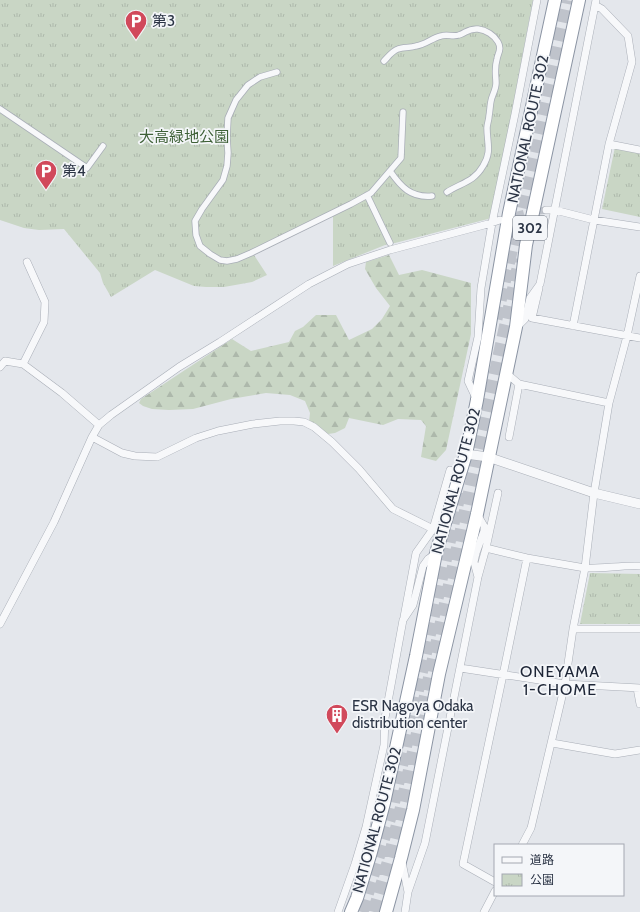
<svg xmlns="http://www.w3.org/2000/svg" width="640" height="912" font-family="Cabin,'Noto Sans JP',sans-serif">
  <defs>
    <pattern id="forest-firs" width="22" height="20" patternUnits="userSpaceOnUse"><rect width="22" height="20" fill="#c9d6c5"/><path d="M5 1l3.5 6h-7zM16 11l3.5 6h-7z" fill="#adb8ab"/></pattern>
    <pattern id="park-tufts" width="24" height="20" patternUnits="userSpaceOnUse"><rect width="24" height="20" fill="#c9d6c5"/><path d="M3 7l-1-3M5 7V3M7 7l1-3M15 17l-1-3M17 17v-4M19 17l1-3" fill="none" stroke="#adb8ab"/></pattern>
  </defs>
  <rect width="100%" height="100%" fill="#e4e7ec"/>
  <path fill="url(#forest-firs)" d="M 389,255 L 399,275 L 422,270 L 471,283 L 471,334 L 446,450 L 436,461 L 421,457 L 426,426 L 421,420 L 398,419 L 383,425 L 349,418 L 345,428 L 335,433 L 328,434 L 309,422 L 310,413 L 305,401 L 290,395 L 266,393 L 231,399 L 193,409 L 169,410 L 152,409 L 143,406 L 139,403 L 141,399 L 232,339 L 251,351 L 289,342 L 295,331 L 303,327 L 316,315 L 336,315 L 349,340 L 372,329 L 382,319 L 390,306 L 376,288 L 365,269 L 366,262 Z"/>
  <path fill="url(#park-tufts)" d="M 0,0 L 533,0 L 492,217 L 488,219 L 395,243 L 390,243 L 333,266 L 333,216 L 254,255 L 267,275 L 252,282 L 224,287 L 206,287 L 194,286 L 155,270 L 111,297 L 103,283 L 100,273 L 64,229 L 39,230 L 24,228 L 0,220 Z
    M 615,147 L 640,153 L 640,217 L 602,209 Z
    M 590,573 L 640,574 L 640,624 L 580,624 Z"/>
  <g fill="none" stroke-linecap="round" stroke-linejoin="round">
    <path stroke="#bfc3cb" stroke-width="7" stroke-dasharray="7 3.5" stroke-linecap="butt" d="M 507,218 L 525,213 L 546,210"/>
    <path stroke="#bfc3cb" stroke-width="13" stroke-dasharray="13 6" stroke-linecap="butt" d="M 496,319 L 539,126 L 566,0
      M 362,912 L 392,810 L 460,491
      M 374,912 L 390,856 L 400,814 L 520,259"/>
    <g stroke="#a9aeb7" stroke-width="7">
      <path id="pedestrian" d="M 384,61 C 388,57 392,51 398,49 C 403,47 410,48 416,46 C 425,45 432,38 441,36 C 447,34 453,37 459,35 C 466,33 468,28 478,29 C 486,30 494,35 498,42 C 502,49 498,53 497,59 C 494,69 496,75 496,83 C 496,90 492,95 491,101 C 490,105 490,111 489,116 C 489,120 487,124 487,128 C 487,143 492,152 483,166 C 474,182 461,183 447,192
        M 277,72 L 260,77 L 248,85 L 236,100 L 228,118 L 227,137 L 228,153 L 227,166 L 223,180 L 202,209 L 195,221 L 196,235 L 200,246 L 210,254 L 220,260 L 227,261 L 237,259 L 251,253 L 351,204 L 371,193 L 401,158 L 403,112
        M 0,109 L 87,168 L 103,146
        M 390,171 C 401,187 411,198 432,196
        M 367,195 L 390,243"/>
    </g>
    <g stroke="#a9aeb7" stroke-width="8">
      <path id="minor" d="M 609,144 L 640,150
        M 546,210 L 555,210 L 594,220 L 640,227
        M 539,288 L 532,318 L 640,338
        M 573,326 L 609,144 L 632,62 L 628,36 L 602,9 L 595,5
        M 517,327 L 525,319 L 530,298 L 540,284 L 596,0
        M 23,364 L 44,322 L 45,302 L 27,262
        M 0,367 L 5,361 L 23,364 L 62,393 L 99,425
        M 506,373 L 519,384
        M 476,398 L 468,381 L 478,337 L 481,288 L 492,223 L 515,114 L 537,0
        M 92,437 L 122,453 L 135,456 L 157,457 L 196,438 L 218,431 L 253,424 L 280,421 L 294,421 L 304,422 L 314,427 L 332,442 L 359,469 L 393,509 L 433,529
        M 509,437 L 519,384 L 609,403
        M 477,514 L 484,526 L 484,531 L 476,553 L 474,562 L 478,577
        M 486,548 L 527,558 L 585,568 C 603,569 621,565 640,566
        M 404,617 L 416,553 L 433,529 L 450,470
        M 0,624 L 54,522 L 92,437 L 99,425 L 111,415 L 179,367 L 220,342 L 309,284 L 348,264 L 390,250 L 488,224 L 500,220
        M 573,629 L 640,629
        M 460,668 L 565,684 L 640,688
        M 637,688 L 640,704
        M 552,743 L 615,754 L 640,750
        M 522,845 L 531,828 L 565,684 L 573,629 L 585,568 L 594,493 L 609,403 L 627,336 L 640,276
        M 402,862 L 408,892 L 405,912
        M 495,882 L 463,864 L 503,675 L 527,558
        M 408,892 L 425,843 L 478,577 L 486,548 L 498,493
        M 338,912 L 355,864 L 366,827 L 373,795 L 384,745 L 385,718 L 403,620 L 413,605 L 423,566 L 428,559 L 435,554
        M 484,912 L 495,891"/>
    </g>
    <g stroke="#a9aeb7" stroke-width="10">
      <path id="tertiary" d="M 466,454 L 488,457 L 594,493 L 640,504"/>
    </g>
    <g stroke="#8b94a3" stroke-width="14">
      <path id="trunk" d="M 351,912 L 357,898 L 371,852 L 384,803 L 416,656 L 436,553 L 466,454 L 477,400 L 509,213 L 555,0
        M 386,912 L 401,858 L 413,810 L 439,674 L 477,514 L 516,327 L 526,245 L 579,0"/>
    </g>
    <use href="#pedestrian" stroke="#f7f8fa" stroke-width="5.5"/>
    <use href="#minor" stroke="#f7f8fa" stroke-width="7"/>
    <use href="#tertiary" stroke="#f7f8fa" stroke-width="9"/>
    <use href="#trunk" stroke="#fff" stroke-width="12"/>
  </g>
  <defs>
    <g id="parking-pin" transform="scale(1.15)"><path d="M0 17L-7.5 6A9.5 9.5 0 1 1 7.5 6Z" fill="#d1495b" stroke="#f4f6f9"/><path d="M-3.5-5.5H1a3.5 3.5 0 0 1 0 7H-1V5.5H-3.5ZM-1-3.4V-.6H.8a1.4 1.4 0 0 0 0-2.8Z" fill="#fff"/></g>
    <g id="building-pin" transform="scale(1.15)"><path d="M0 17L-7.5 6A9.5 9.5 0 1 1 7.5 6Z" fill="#d1495b" stroke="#f4f6f9"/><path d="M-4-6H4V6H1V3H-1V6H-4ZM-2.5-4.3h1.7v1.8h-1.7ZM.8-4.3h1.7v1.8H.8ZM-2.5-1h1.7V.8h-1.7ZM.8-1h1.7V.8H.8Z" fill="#fff"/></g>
  </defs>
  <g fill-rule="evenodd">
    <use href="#parking-pin" x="136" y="21"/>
    <use href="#parking-pin" x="46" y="171"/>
    <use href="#building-pin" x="337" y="715"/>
  </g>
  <g text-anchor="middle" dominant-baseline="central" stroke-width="3.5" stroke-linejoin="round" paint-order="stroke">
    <rect fill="#f4f6f9" stroke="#676e7b" stroke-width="1" x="513" y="216" width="34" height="24" rx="3"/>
    <g font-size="14" font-weight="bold" fill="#2b3445">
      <text x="530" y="228">302</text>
    </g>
    <g font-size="15" fill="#2b3445" stroke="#f4f6f9" text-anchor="start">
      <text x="152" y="21">第3</text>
      <text x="62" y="171">第4</text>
      <text x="352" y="706">ESR Nagoya Odaka<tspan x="352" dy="17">distribution center</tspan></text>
    </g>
    <g font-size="15" fill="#2b3445" stroke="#f4f6f9">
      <text transform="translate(528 129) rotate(-78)">NATIONAL ROUTE 302</text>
      <text transform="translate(456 481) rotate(-75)">NATIONAL ROUTE 302</text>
      <text transform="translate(377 820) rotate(-75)">NATIONAL ROUTE 302</text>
    </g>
    <g font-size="15" fill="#3f6138" stroke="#f4f6f9">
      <text x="184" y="137">大高緑地公園</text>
    </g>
    <g font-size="16" letter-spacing="1" fill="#1d2536" stroke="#f4f6f9">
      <text x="560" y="671">ONEYAMA<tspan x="560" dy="18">1-CHOME</tspan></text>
    </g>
  </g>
  <rect x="494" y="844" width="130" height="52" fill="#f4f6f9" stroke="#a4a8b1"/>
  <rect x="502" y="857" width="20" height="6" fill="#f7f8fa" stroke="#a4a8b1"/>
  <text x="530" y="864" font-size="12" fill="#2b3445">道路</text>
  <rect x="502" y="874" width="20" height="12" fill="url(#park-tufts)" stroke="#a4a8b1"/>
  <text x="530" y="884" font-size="12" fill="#2b3445">公園</text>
</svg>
